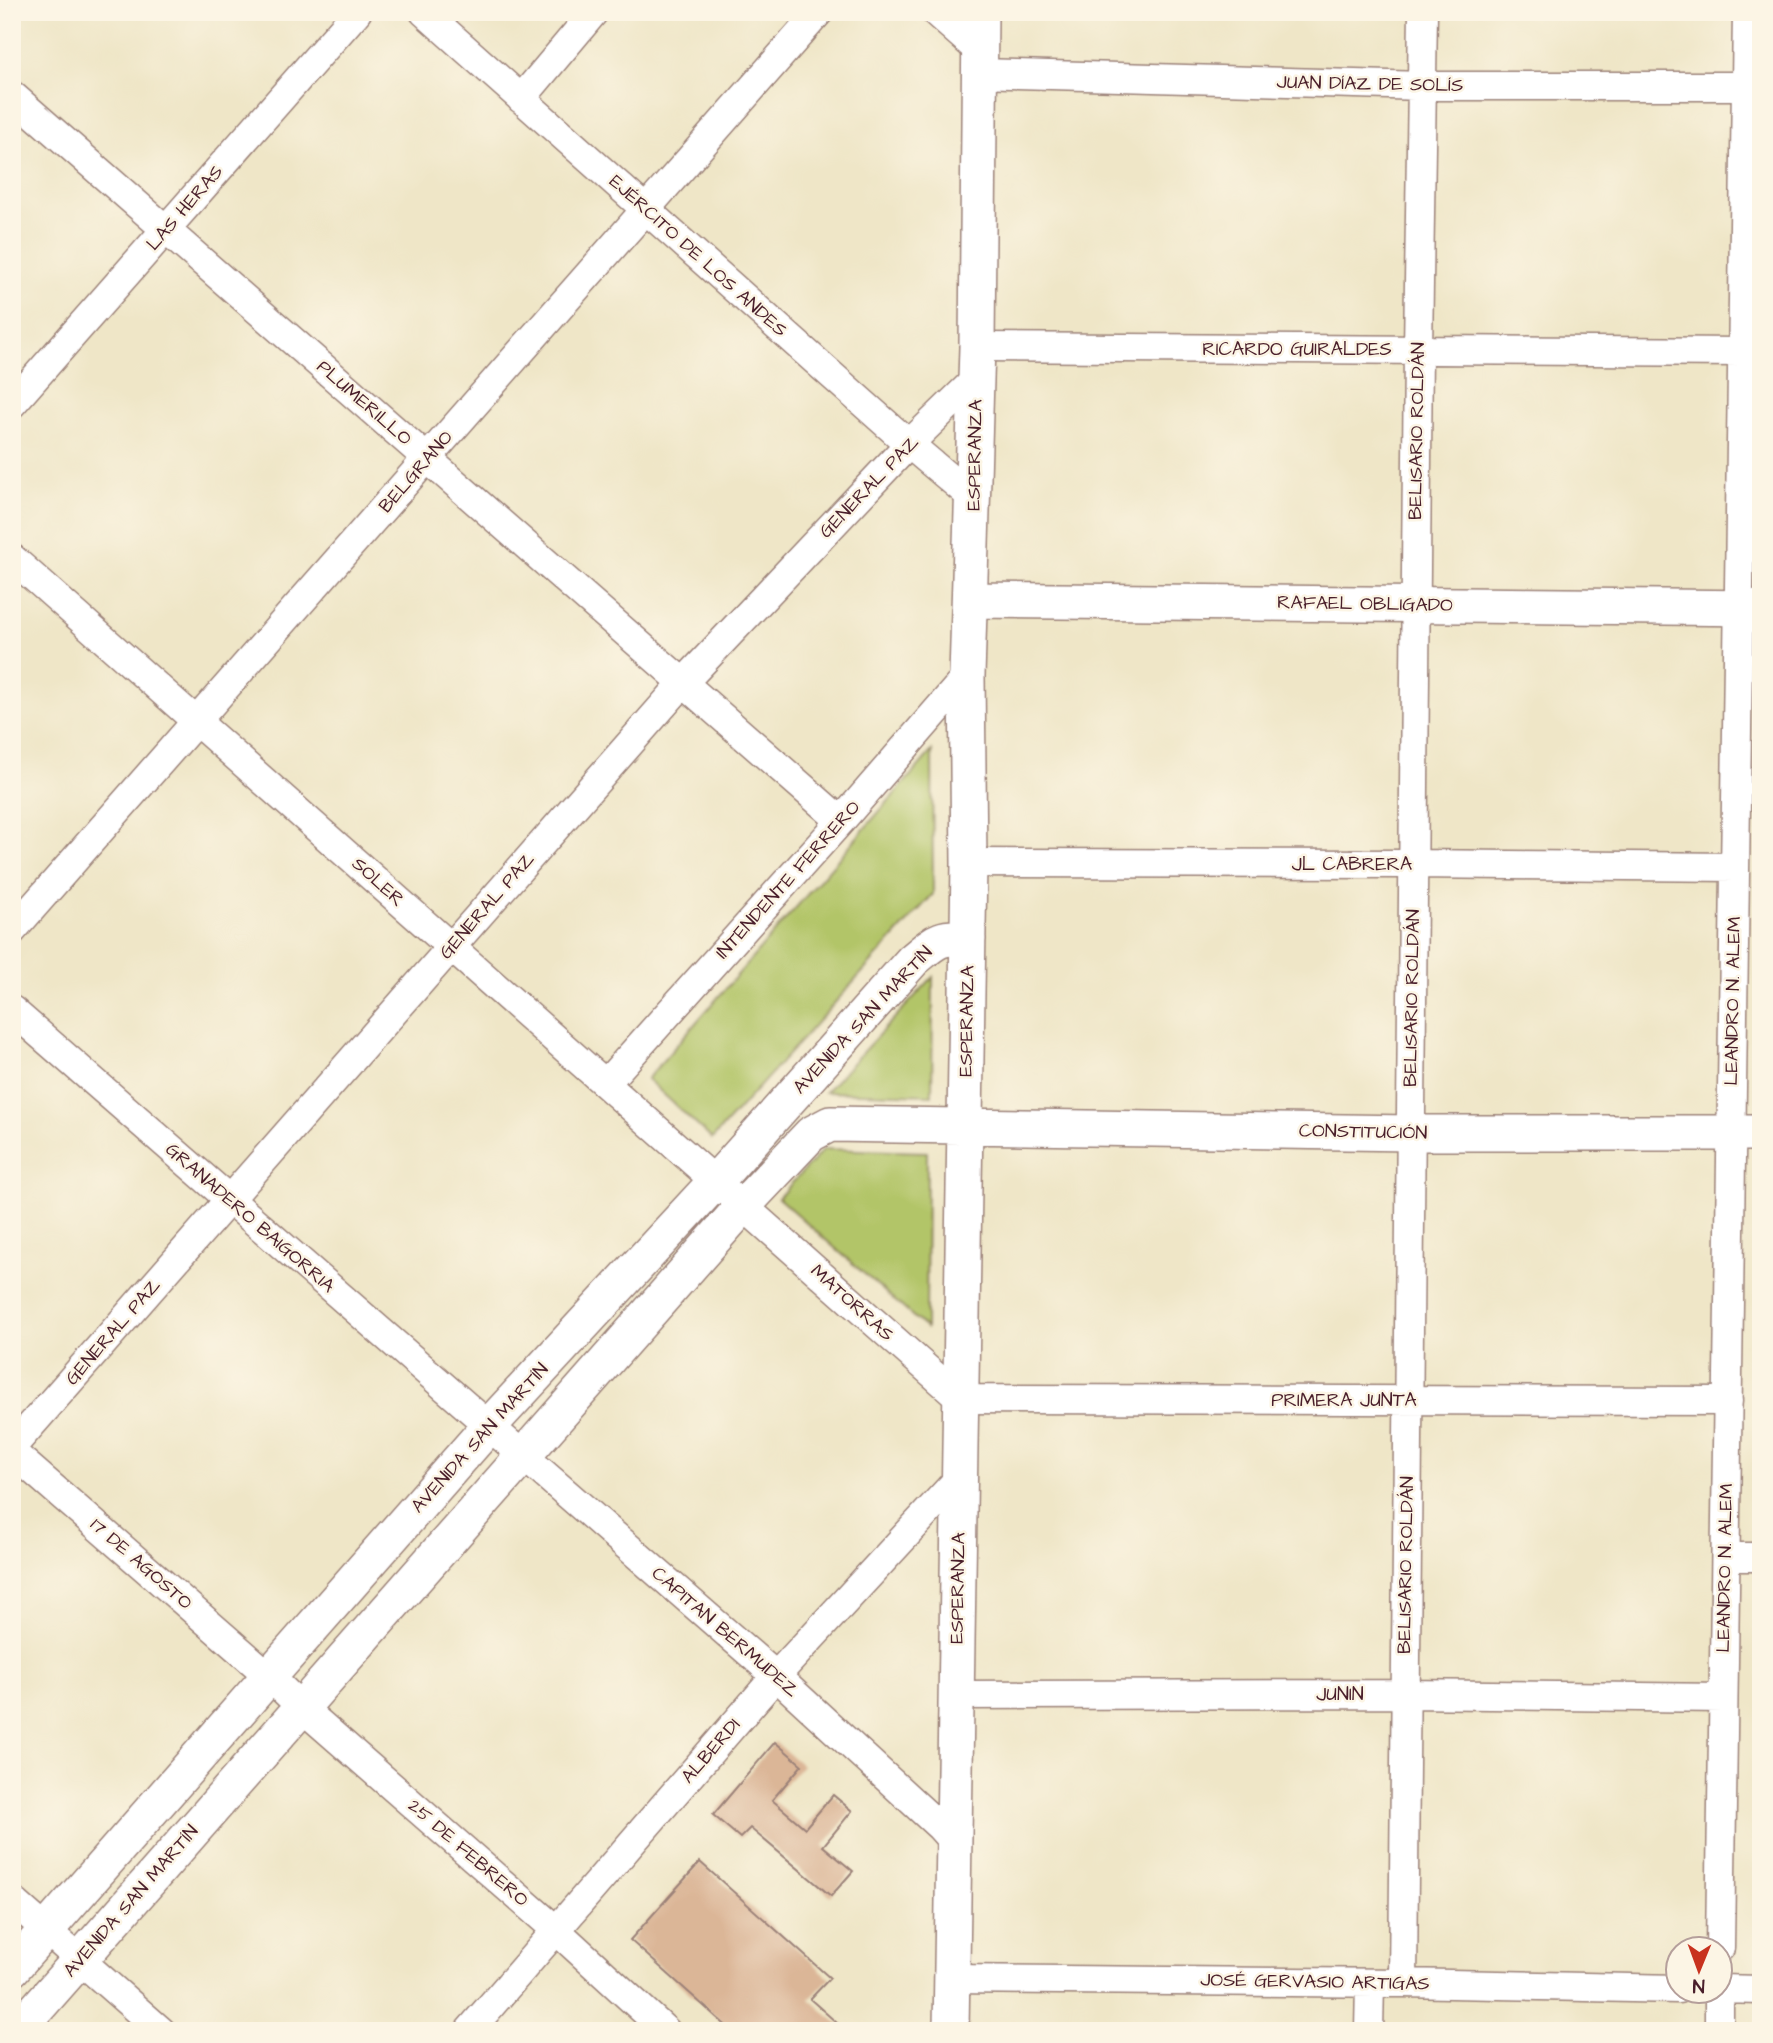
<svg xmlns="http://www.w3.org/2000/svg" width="1773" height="2043" font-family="'Architects Daughter',sans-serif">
  <rect width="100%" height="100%" fill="#fcf5e5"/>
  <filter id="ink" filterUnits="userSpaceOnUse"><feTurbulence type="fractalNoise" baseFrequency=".0143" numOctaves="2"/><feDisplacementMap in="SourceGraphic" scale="14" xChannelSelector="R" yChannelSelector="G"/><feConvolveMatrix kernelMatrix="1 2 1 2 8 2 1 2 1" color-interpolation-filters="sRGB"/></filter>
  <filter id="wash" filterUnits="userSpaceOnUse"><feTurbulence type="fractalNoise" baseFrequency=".00686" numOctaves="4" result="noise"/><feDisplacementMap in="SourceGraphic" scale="28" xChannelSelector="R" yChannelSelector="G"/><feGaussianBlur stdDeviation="1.57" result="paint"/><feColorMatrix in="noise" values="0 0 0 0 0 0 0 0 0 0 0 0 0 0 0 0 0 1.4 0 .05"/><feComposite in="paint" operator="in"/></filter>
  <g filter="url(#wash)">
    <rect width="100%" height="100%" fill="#efe6c7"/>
    <path fill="#b2c568" stroke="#7e724a" stroke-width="2" d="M 932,751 L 933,894 L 712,1139 L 647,1079 Z
      M 933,977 L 932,1095 L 825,1092 Z
      M 824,1149 L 927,1152 L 926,1328 L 778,1198 Z"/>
    <g id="blocks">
      <path fill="#dbb697" d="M 775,1742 L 802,1765 L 772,1800 L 805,1828 L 833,1795 L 852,1811 L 823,1846 L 853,1871 L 831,1896 L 750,1828 L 740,1838 L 713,1815 Z
        M 700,1862 L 830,1978 L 810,1999 L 846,2031 L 732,2031 L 630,1940 Z"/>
    </g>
  </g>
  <g filter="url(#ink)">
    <use href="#blocks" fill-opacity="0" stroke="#9c8279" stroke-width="2"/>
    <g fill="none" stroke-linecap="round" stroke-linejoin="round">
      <g stroke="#9c8279" stroke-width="31">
        <path id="minor" d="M 424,12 L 909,444 L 974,499
          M 935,12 L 979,51
          M 979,73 L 1423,86 L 1761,86
          M 12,95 L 841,821
          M 521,99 L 594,12
          M 977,347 L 1742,352
          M 12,404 L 357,12
          M 12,558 L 961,1399 L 1728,1401
          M 969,863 L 1413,864 L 1735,867
          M 12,931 L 819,12
          M 12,1010 L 776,1676 L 940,1827 L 955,1844
          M 606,1083 L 841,821 L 967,676
          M 12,1447 L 683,683 L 909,444 L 977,378
          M 12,1452 L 269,1676 L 301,1707 L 556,1930 L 666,2031
          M 1726,1557 L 1761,1557
          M 957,1695 L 1405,1694 L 1723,1698
          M 12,1900 L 161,2031
          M 1720,1948 L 1747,12
          M 951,1979 L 1403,1983 L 1678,1989
          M 1403,1983 L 1418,350 L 1423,12
          M 1720,1989 L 1761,1990
          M 469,2031 L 776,1676 L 960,1477
          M 1369,2031 L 1370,1983
          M 1719,2031 L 1719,1990"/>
      </g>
      <g stroke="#9c8279" stroke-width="38">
        <path id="major" d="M 970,600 L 1761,608
          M 12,1969 L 489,1426 L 716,1181 L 913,960 C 935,942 939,935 968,939
          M 17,2031 L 743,1206 L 811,1134 L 830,1124 L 1411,1133 L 1761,1133
          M 951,2031 L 969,863 L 967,676 L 977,347 L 980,12"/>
      </g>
      <use href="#minor" stroke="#fff" stroke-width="28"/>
      <use href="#major" stroke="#fff" stroke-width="35"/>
    </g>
  </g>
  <g text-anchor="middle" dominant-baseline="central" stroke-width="5" stroke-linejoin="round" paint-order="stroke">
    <g font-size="19" fill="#4a1f2b" stroke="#fcf5e5">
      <text transform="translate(1370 84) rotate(1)">JUAN DÍAZ DE SOLÍS</text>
      <text transform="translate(185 208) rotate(-49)">LAS HERAS</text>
      <text transform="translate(698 256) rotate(42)">EJÉRCITO DE LOS ANDES</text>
      <text x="1297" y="349">RICARDO GUIRALDES</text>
      <text transform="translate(364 403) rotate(41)">PLUMERILLO</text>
      <text transform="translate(1417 431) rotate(-89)">BELISARIO ROLDÁN</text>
      <text transform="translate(975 455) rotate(-89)">ESPERANZA</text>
      <text transform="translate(416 472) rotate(-49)">BELGRANO</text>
      <text transform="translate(869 487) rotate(-46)">GENERAL PAZ</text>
      <text transform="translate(1365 604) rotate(1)">RAFAEL OBLIGADO</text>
      <text x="1352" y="864">JL CABRERA</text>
      <text transform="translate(788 880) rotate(-48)">INTENDENTE FERRERO</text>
      <text transform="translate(378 882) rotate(42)">SOLER</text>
      <text transform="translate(487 906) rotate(-49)">GENERAL PAZ</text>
      <text transform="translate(1412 998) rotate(-89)">BELISARIO ROLDÁN</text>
      <text transform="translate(1733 1001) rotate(-89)">LEANDRO N. ALEM</text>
      <text transform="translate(863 1020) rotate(-47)">AVENIDA SAN MARTÍN</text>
      <text transform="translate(967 1021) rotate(-89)">ESPERANZA</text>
      <text transform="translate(1363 1132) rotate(1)">CONSTITUCIÓN</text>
      <text transform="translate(250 1218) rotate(41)">GRANADERO BAIGORRIA</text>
      <text transform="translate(852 1303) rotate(42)">MATORRAS</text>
      <text transform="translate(113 1332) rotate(-49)">GENERAL PAZ</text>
      <text x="1344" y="1400">PRIMERA JUNTA</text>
      <text transform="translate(480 1438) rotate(-48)">AVENIDA SAN MARTÍN</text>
      <text transform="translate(141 1564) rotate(41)">17 DE AGOSTO</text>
      <text transform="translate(1406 1565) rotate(-89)">BELISARIO ROLDÁN</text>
      <text transform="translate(1725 1568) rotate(-89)">LEANDRO N. ALEM</text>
      <text transform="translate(958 1588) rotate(-89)">ESPERANZA</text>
      <text transform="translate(725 1632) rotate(41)">CAPITAN BERMUDEZ</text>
      <text x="1340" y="1694">JUNIN</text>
      <text transform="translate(711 1751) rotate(-49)">ALBERDI</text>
      <text transform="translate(468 1853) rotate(41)">25 DE FEBRERO</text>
      <text transform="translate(131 1901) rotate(-49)">AVENIDA SAN MARTÍN</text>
      <text transform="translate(1315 1982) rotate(1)">JOSÉ GERVASIO ARTIGAS</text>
    </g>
  </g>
  <rect width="1773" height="2043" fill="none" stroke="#fcf5e5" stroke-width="42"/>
  <g transform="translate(1699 1970) rotate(181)"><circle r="33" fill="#fcf5e5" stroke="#b59f9b" stroke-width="2"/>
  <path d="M0-5L12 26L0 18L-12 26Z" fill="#c8321e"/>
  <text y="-10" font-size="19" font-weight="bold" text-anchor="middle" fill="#4a1f2b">N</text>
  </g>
</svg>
